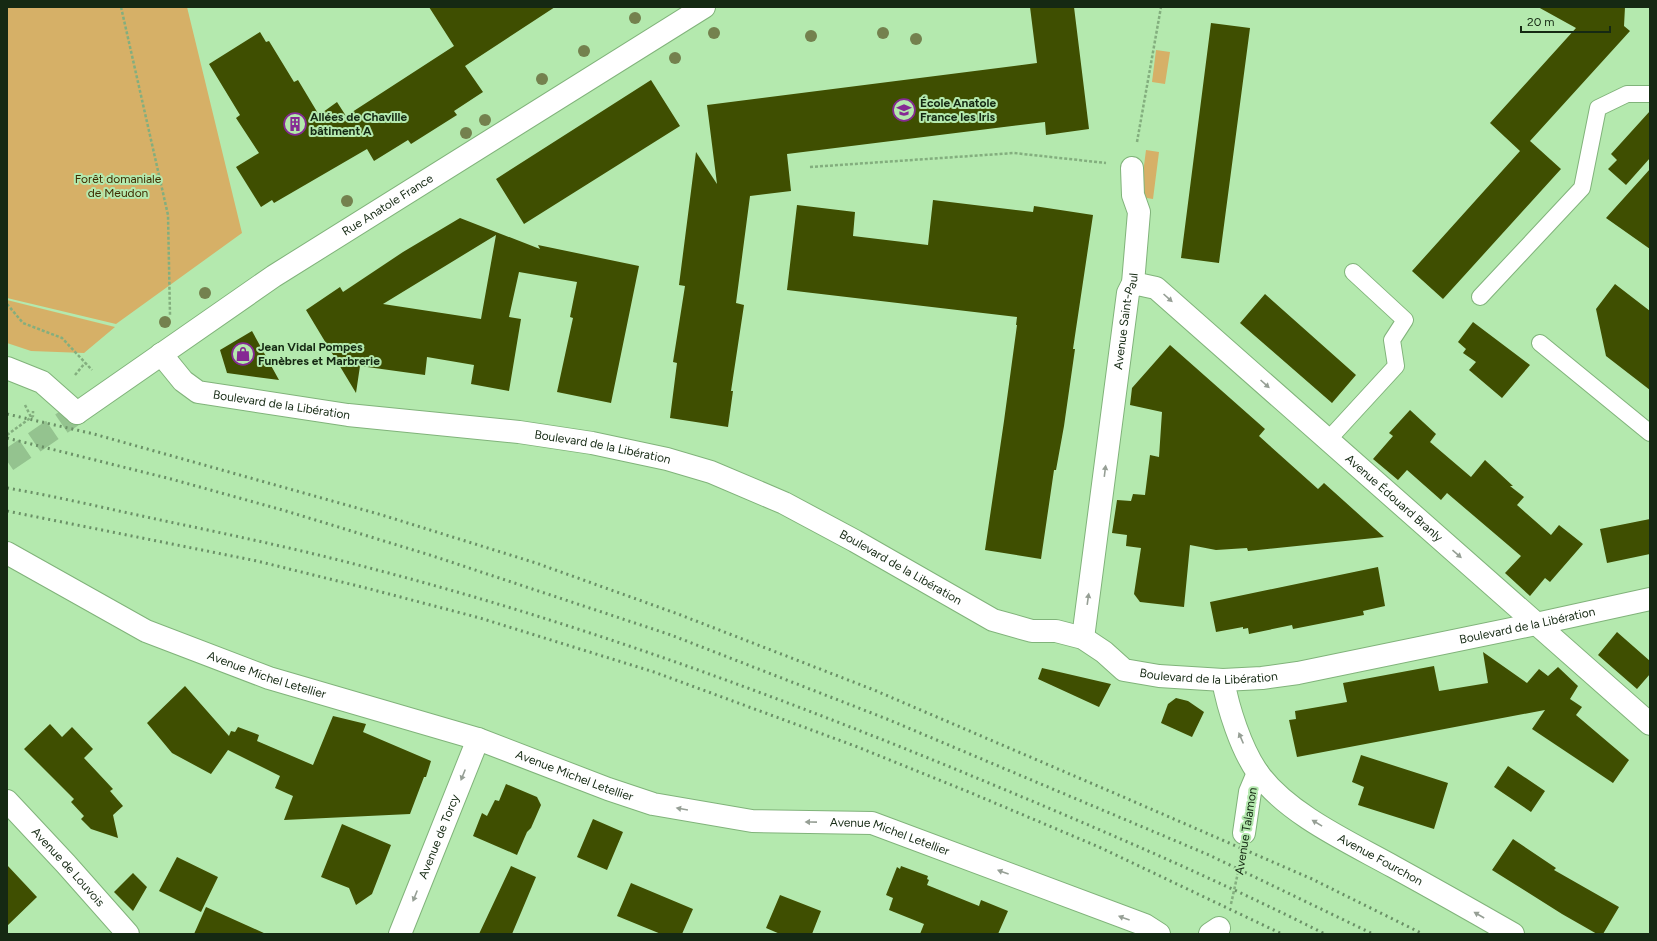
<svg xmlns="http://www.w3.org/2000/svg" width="1657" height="941" font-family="Figtree,sans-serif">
  <rect width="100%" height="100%" fill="#b4e9ae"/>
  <path fill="#d6b067" d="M 7,7 L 187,7 L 242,233 L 116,324 L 7,298 Z
    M 1156,50 L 1170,52 L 1165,84 L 1152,82 Z
    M 1146,150 L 1159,152 L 1153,199 L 1140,197 Z
    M 7,300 L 115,327 L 84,353 L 31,351 L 7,343 Z"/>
  <path fill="#3f4f01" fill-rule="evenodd" d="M 429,7 L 555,7 L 465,66 L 483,92 L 454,111 L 457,115 L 411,144 L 408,140 L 374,161 L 367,149 L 274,203 L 272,200 L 261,207 L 236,167 L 259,153 L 236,118 L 240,115 L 209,64 L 260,32 L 266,42 L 269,41 L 294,82 L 298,80 L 319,115 L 337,102 L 346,116 L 454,46 Z
    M 1030,7 L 1074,7 L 1089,129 L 1046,135 L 1045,122 L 787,154 L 791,191 L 750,196 L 736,303 L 744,305 L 731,391 L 733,391 L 728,427 L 670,418 L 677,363 L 673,362 L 685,286 L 679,285 L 696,152 L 717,184 L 707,105 L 1037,63 Z
    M 1538,7 L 1625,7 L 1624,26 L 1630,31 L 1530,141 L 1561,169 L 1443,299 L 1412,271 L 1520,151 L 1490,123 L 1576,28 Z
    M 1211,23 L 1250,28 L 1219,263 L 1181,258 Z
    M 651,80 L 680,126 L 524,224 L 496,179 Z
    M 1650,111 L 1650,158 L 1626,185 L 1608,169 L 1617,160 L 1611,154 Z
    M 1650,169 L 1650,249 L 1606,218 Z
    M 933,200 L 1033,212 L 1034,206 L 1093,215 L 1073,349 L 1075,349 L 1064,426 L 1056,470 L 1054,470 L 1041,559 L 985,550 L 1004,421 L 1017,325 L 1016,325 L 1017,317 L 787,290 L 797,205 L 855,212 L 853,236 L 928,245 Z
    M 460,218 L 540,249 L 538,245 L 639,266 L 611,403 L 557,392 L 573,318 L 570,317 L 577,282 L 519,272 L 509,317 L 521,319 L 509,391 L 471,384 L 474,365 L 427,357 L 425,375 L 360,366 L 356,393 L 306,310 L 340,287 L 343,292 L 403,252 ZM 496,235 L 481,319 L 383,304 Z
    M 1615,284 L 1650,311 L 1650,390 L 1606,356 L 1596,309 Z
    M 1265,294 L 1356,375 L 1332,403 L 1240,323 Z
    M 1473,322 L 1530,365 L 1502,398 L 1469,370 L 1476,362 L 1463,353 L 1466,349 L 1458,342 Z
    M 252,331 L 279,380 L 227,373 L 220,350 Z
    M 1170,345 L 1265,429 L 1259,436 L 1318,489 L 1324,483 L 1384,537 L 1248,551 L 1247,548 L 1216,550 L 1190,545 L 1184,607 L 1140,602 L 1134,594 L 1141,548 L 1126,546 L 1127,535 L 1112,533 L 1117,500 L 1131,501 L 1133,494 L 1145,495 L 1150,455 L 1159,457 L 1162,412 L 1130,405 L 1132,388 Z
    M 1410,410 L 1436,434 L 1430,442 L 1471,477 L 1485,460 L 1513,486 L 1510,486 L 1524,497 L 1517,505 L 1551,535 L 1559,525 L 1583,544 L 1550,582 L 1545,578 L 1530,596 L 1505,573 L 1521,556 L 1447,493 L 1441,500 L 1407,470 L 1398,480 L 1373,459 L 1393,436 L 1389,433 Z
    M 1650,519 L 1650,554 L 1607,563 L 1600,529 Z
    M 1378,567 L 1385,606 L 1363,611 L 1364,615 L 1293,629 L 1292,625 L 1249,634 L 1248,628 L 1243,629 L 1243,627 L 1216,632 L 1210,602 Z
    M 1617,632 L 1650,661 L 1650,674 L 1637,689 L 1598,655 Z
    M 1483,652 L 1527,683 L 1539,669 L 1548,676 L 1558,667 L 1578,686 L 1570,699 L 1582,707 L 1576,715 L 1629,760 L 1613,783 L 1532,729 L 1545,710 L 1297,757 L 1289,720 L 1296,719 L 1295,711 L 1347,702 L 1343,683 L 1434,666 L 1439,691 L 1488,683 Z
    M 1042,668 L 1111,684 L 1099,707 L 1038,679 Z
    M 185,686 L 229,736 L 231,731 L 235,732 L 238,727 L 259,735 L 257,741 L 313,765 L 333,716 L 366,724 L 363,732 L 431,761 L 426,777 L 424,777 L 410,814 L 284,820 L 293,796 L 275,788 L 280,776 L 228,750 L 211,774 L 172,753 L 147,723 Z
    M 1176,698 L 1188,701 L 1204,712 L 1192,737 L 1161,723 L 1168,704 Z
    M 50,724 L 62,737 L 72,727 L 93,749 L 84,758 L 113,789 L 110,791 L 123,806 L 113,815 L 118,838 L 91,829 L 81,819 L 84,816 L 71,802 L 74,799 L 24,749 Z
    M 1361,755 L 1448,783 L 1434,829 L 1358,805 L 1364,787 L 1352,782 Z
    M 1508,766 L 1545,791 L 1531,812 L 1494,787 Z
    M 506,784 L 537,797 L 541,805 L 531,828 L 527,832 L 517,855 L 473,836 L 482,813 L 487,816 L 495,800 L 499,801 Z
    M 593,819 L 623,832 L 607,870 L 577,857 Z
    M 342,824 L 391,845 L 372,894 L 356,905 L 349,888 L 321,877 Z
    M 1513,839 L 1556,868 L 1554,870 L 1619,907 L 1603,934 L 1597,934 L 1562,914 L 1492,870 Z
    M 177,857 L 218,877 L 201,912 L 159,891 Z
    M 7,865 L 37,897 L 7,926 Z
    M 511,866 L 536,877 L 512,934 L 479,934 Z
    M 901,866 L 928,876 L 927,879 L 929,880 L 927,885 L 979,906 L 981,900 L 1008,911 L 998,934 L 920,934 L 924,924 L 889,910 L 893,898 L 886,895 L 897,867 L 900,869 Z
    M 133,873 L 147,887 L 133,911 L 114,892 Z
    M 631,883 L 693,909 L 682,934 L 661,934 L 617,916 Z
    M 780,895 L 821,911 L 812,934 L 780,934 L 766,928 Z
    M 206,907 L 266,934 L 194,934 Z"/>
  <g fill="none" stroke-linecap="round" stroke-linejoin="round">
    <path stroke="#94c38f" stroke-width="22" stroke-dasharray="22 11" stroke-linecap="butt" d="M 7,461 L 77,413"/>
    <g stroke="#80b37a" stroke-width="18">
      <path id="lane" d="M 1480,297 L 1582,188 L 1598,108 L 1627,94 L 1650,94
        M 1540,343 L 1650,433
        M 1328,440 L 1396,366 L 1392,340 L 1405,320 L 1353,272"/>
    </g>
    <g stroke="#80b37a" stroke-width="24">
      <g id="street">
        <path id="s1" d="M 1133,283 L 1156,288 L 1650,724"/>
        <path id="s2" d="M 161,354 L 183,381 L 198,392 L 348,415 L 519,432 L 592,443 L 667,459 L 711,472 L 784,503 L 855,541 L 993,620 L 1032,631 L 1056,631 L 1083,638 L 1104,652 L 1124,670 L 1159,676 L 1223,680 L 1262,678 L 1298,673 L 1536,624 L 1650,599"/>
        <path d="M 7,368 L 42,382 L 77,413"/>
        <path id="s3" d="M 7,553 L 146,631 L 269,678 L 478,739 L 608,789 L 653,804 L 752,821 L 872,823 L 1145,925 L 1159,934"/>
        <path id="s4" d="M 1083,638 L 1128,293 L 1133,283 L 1139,212 L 1133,195 L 1132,168"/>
        <path id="s5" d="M 1223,680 C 1228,708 1241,749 1258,773 C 1287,814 1351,843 1394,867 C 1434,889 1473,911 1513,934"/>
        <path id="s6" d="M 7,801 L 66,864 L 128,934"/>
        <path d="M 1244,833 L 1250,792 L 1258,773"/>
        <path id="s7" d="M 400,934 L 478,739"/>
        <path d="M 1210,934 L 1219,928"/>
      </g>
    </g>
    <g stroke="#80b37a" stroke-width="24">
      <g id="secondary">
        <path id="s8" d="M 77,413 L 274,276 L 704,7"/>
      </g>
    </g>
    <path stroke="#83ae7e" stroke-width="2.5" stroke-dasharray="3 2" stroke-linecap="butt" d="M 121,7 L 168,215 L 170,315
      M 1137,142 L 1161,7
      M 810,167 L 1014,153 L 1106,163
      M 7,304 L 23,323 L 62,338 L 92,370
      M 75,375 L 85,363
      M 25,405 L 31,417
      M 7,435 L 33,416 L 33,411
      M 1231,904 L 1241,859"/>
    <use href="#lane" stroke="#fff" stroke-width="16"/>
    <use href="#street" stroke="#fff" stroke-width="22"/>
    <use href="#secondary" stroke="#fff" stroke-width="22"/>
    <path stroke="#6a9066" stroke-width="3" stroke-dasharray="2 4" stroke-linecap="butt" d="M 7,414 L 94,434 L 382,515 L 536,563 L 678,614 L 874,690 L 1121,796 L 1312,879 L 1423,934
      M 7,438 L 171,479 L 286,511 L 433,556 L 671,635 L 887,719 L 1209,855 L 1373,934
      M 7,488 C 60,497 113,510 165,521 C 236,536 307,551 377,570 C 576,622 770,693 960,771 C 1083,822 1206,874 1325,934
      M 7,511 L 257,561 L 370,589 L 480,618 L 654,672 L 855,746 L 976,795 L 1099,847 L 1282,934"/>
  </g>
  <g fill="#74814e">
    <circle cx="635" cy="18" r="6"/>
    <circle cx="714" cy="33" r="6"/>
    <circle cx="883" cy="33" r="6"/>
    <circle cx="811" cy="36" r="6"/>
    <circle cx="916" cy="39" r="6"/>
    <circle cx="584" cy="51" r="6"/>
    <circle cx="675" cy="58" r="6"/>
    <circle cx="542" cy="79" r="6"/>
    <circle cx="485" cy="120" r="6"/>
    <circle cx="466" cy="133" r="6"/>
    <circle cx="347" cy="201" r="6"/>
    <circle cx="205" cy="293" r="6"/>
    <circle cx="165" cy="322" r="6"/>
  </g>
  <defs><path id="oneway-solid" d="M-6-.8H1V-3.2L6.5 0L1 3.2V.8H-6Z"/></defs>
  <g fill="#969f95">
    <use href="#oneway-solid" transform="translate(1168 298) rotate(42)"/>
    <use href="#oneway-solid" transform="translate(1265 384) rotate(42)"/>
    <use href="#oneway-solid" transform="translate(1105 471) rotate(-83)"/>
    <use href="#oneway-solid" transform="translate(1457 554) rotate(41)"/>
    <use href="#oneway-solid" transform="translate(1088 599) rotate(-82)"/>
    <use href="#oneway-solid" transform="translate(1241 738) rotate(-113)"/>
    <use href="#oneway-solid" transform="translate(463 775) rotate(112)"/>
    <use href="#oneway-solid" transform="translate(682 809) rotate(-170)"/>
    <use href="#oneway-solid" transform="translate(811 822) rotate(-179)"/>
    <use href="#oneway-solid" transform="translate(1317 823) rotate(-149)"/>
    <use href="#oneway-solid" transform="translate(1003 872) rotate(-160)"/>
    <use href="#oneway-solid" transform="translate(415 896) rotate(112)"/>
    <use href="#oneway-solid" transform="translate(1479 915) rotate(-150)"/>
    <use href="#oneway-solid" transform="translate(1124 918) rotate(-160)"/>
  </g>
  <defs>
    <g id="school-ring" transform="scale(1.15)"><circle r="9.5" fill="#b4e9ae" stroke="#862994" stroke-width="1.5"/><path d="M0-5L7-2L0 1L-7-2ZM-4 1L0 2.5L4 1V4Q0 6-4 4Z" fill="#862994"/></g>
    <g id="building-ring" transform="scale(1.15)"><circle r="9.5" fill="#b4e9ae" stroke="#862994" stroke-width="1.5"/><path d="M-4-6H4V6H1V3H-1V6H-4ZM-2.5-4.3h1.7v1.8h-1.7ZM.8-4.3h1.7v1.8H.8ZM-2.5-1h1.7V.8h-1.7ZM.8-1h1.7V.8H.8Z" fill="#862994"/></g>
    <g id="shop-ring" transform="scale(1.15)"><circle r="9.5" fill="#b4e9ae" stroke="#862994" stroke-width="1.5"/><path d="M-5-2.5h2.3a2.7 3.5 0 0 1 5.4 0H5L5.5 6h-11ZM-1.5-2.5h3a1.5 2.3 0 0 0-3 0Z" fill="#862994"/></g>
  </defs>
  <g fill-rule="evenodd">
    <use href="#school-ring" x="904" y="110"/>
    <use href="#building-ring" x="295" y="124"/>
    <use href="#shop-ring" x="243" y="354"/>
  </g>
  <g text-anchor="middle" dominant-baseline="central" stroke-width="4" stroke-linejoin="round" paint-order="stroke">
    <g font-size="12" font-weight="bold" fill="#152913" stroke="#b4e9ae" text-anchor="start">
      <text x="920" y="103">École Anatole<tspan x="920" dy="14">France les Iris</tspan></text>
      <text x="310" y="117">Allées de Chaville<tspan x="310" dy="14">bâtiment A</tspan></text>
      <text x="258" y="347">Jean Vidal Pompes<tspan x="258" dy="14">Funèbres et Marbrerie</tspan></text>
    </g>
    <g font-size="12" fill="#402c00" stroke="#b4e9ae">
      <text x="118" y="179">Forêt domaniale<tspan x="118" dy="14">de Meudon</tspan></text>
    </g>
    <g font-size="12" fill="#152913" stroke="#b4e9ae">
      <text stroke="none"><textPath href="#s8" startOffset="374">Rue Anatole France</textPath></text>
      <text stroke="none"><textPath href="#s4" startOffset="320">Avenue Saint-Paul</textPath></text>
      <text stroke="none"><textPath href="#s2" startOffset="138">Boulevard de la Libération</textPath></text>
      <text stroke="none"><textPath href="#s2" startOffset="462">Boulevard de la Libération</textPath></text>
      <text stroke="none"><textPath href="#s1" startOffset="341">Avenue Édouard Branly</textPath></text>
      <text stroke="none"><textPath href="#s2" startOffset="786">Boulevard de la Libération</textPath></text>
      <text stroke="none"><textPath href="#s2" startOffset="1446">Boulevard de la Libération</textPath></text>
      <text stroke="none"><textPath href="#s2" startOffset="1122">Boulevard de la Libération</textPath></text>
      <text stroke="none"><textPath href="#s3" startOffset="288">Avenue Michel Letellier</textPath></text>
      <text stroke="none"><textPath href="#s3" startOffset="612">Avenue Michel Letellier</textPath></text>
      <text transform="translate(1246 831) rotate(-81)">Avenue Talamon</text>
      <text stroke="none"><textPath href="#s7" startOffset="105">Avenue de Torcy</textPath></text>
      <text stroke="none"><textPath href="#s3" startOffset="936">Avenue Michel Letellier</textPath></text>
      <text stroke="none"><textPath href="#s5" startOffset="251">Avenue Fourchon</textPath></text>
      <text stroke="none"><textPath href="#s6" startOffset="90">Avenue de Louvois</textPath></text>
    </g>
  </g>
  <rect width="1657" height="941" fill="none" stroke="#152913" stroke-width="16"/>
  <path d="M1521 26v6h89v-6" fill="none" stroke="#152913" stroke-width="2"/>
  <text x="1527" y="26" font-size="12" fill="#152913" stroke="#b4e9ae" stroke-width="3" paint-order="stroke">20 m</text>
</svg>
